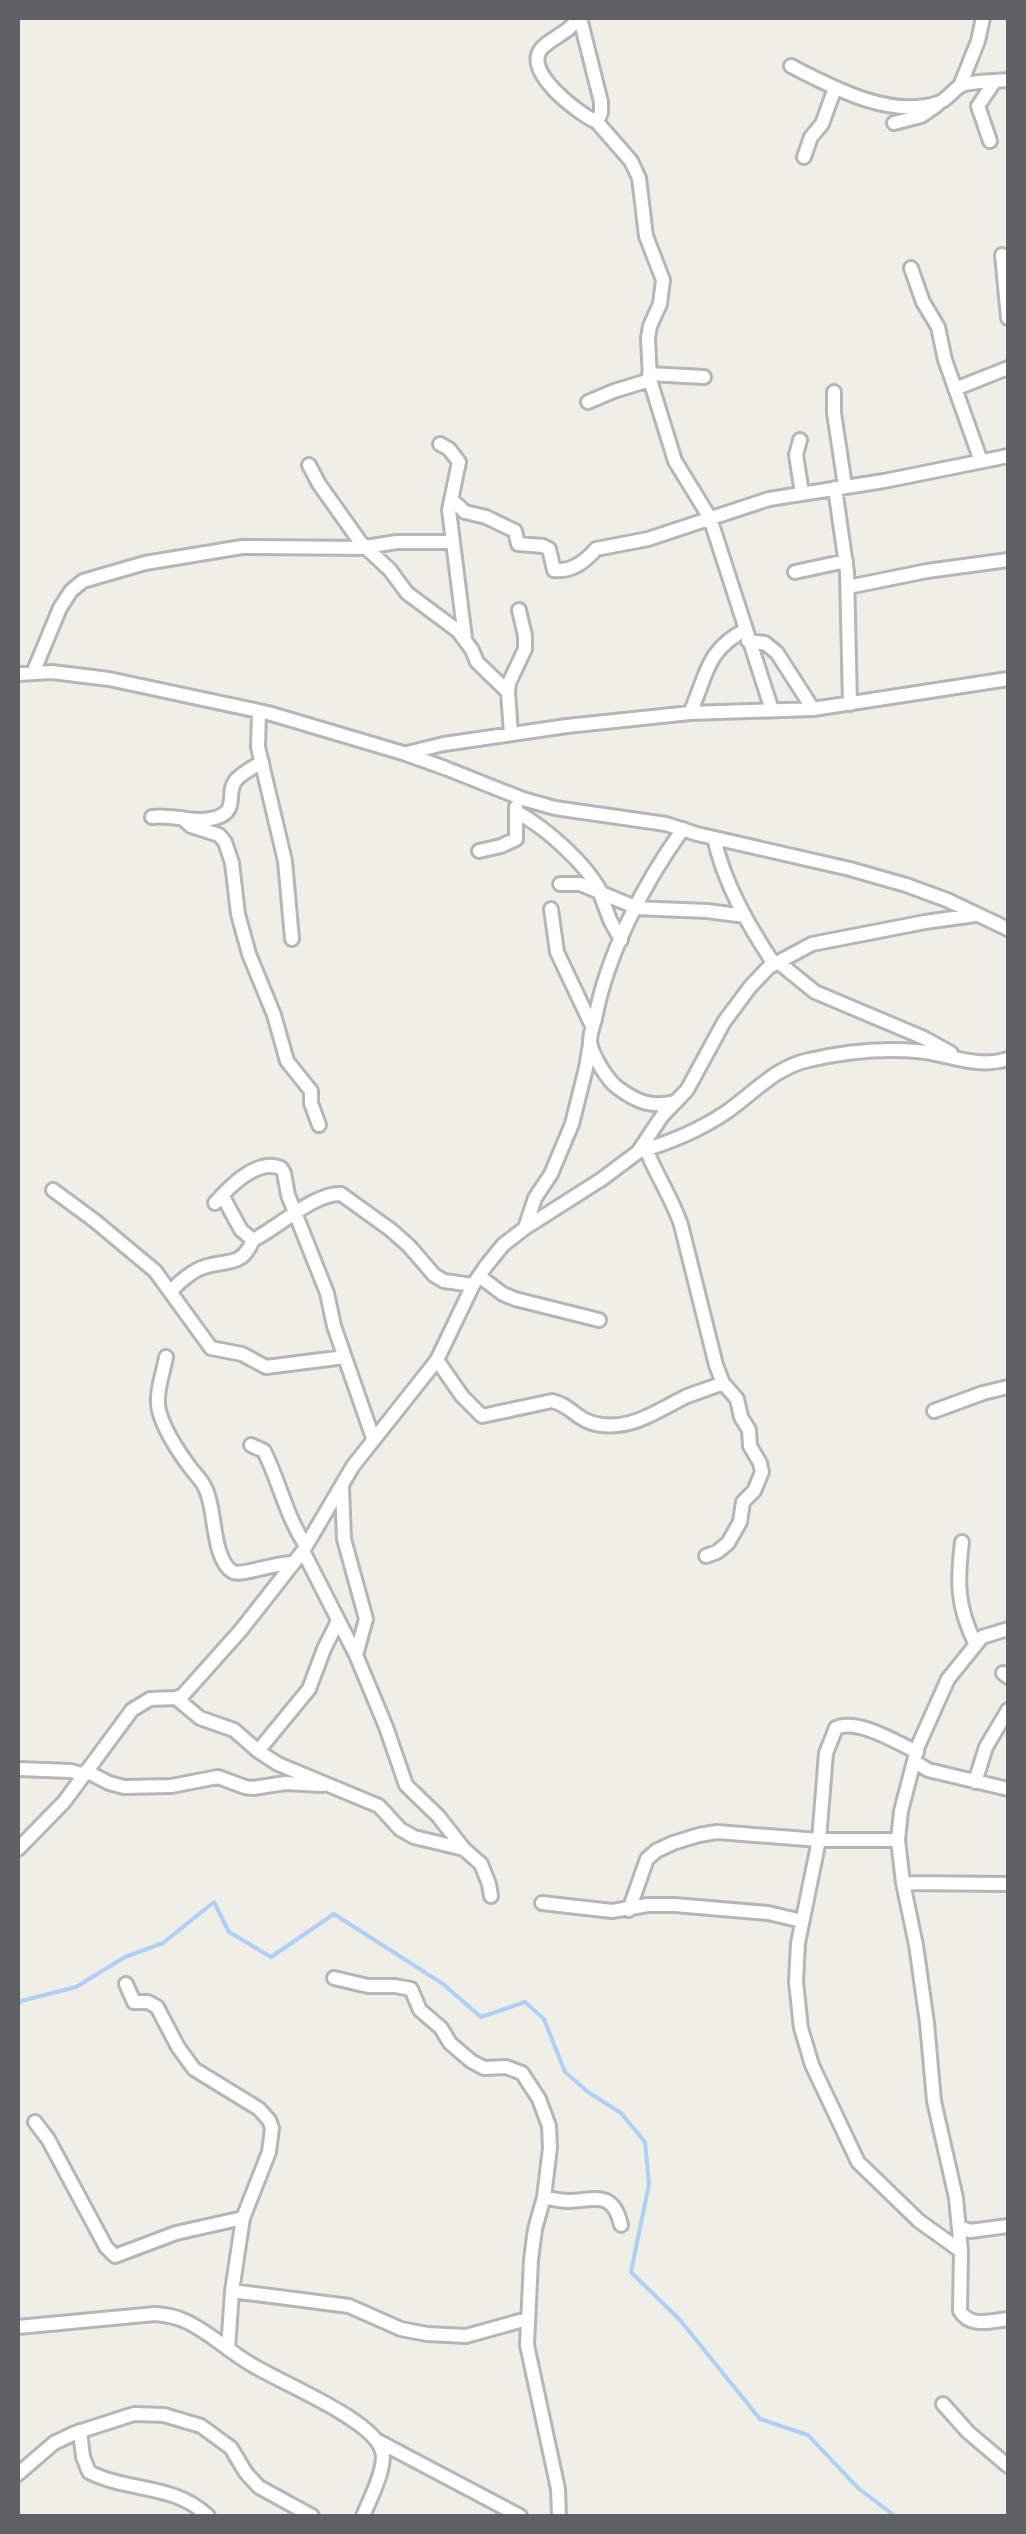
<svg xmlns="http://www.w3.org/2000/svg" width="1026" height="2534" font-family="'PT Sans Narrow',sans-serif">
  <rect width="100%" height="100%" fill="#efeee7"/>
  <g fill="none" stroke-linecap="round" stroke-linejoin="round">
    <path stroke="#b0cff6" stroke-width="4" d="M 18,2004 L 21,2001 L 76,1987 L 125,1957 L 163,1943 L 214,1902 L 229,1932 L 271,1957 L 334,1914 L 443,1984 L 481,2017 L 525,2002 L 544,2019 L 565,2072 L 588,2092 L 621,2113 L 645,2142 L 649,2184 L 631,2272 L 680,2320 L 760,2419 L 808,2435 L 858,2488 L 895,2516"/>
    <g stroke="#b4b6ba" stroke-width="18">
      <path id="minor" d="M 578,18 C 569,33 554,36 542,48 C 521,71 579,114 597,122
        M 580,18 L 601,102 L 601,113 L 597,122 L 631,161 L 639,178 L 646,236 L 663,280 L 660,304 L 650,326 L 648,338 L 650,380 L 675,461 L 710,518 L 772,710
        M 791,66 C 832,87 890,119 938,103 C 948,100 953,89 962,85 C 972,81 997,81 1008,80
        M 960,86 L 978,41 L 983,18
        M 894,123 L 921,116 L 937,105
        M 990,141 L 978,106 L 995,81
        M 804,157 L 811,137 L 822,124 L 835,88
        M 1002,255 L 1008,318
        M 911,268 L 923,302 L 938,327 L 945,360 L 981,461
        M 649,374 L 704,377
        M 955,389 L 1008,368
        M 834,392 L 834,413 L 845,486
        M 588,402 L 614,391 L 650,380
        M 800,440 L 796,455 L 802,493
        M 440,444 L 449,449 L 459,462 L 449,510 L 465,638
        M 309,465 L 319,484 L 361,543 L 390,570 L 407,593 L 458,631 L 472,650 L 477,662 L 508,692
        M 835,488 L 847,572 L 850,704
        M 451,499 L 465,512 L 486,517 L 515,531 L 518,544 L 543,546 L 549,549 L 554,570 C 572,572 585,562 596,549 L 648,539 L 769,499 L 884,481 L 1008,456
        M 365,547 L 397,542 L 452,542
        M 795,572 L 846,561
        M 848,587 L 927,571 L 1008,560
        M 748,641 L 765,643 L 777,653 L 813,709
        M 33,673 L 60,608 L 71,591 L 83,581 L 145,563 L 242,547 L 366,548
        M 18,674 L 52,672 L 109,679 L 268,713 L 403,753 L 445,768 L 523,799 L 555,808 L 666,824 L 697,834 L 850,869 L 906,885 L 947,900 L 1008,929
        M 259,711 L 258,747 L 285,861 L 292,939
        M 690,713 C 707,676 705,651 745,630
        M 511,734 L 508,692 L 509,683 L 525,649 L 525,636 L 519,610
        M 407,753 L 444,744 L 567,726 L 690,713 L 813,709 L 1008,679
        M 517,812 C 547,829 586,863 602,894
        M 152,817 C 174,814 194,824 215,818 C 240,811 225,793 236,780 C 242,773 254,767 262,762
        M 182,818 L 191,826 L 219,835 L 225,842 L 232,863 L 238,914 L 249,954 L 274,1015 L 287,1061 L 311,1091 L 311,1103 L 319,1125
        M 714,838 C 724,883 748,925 774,964
        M 479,851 L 501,846 L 516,839 L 516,807
        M 560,884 L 580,884 L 635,907
        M 600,893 L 610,920 L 621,940
        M 634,908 L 707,911 L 745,916
        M 551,909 L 557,952 L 592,1026
        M 778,962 L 815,992 L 924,1038 L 951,1053
        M 675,1102 C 652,1108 637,1102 618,1088 C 607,1080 592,1055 590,1042 C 590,1035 593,1025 595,1019 C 607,954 644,883 683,829
        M 646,1149 C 656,1175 672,1198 681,1225 L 716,1365 L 723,1383 L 737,1399 L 741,1417 L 749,1430 L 750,1446 L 760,1463 L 762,1472 L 754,1491 L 743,1502 L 740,1522 L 728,1543 L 717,1552 L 706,1556
        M 641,1151 C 671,1142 698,1131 725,1113 C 753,1094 775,1067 809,1060 C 843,1052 883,1048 917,1051 C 949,1054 976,1069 1008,1059
        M 53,1190 L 95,1221 L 155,1271 L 211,1348 L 242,1354 L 266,1367 L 345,1357
        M 222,1195 L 241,1230 L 253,1240 C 279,1227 314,1193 341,1194 L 391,1230 L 409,1246 L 434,1275 L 444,1281 L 473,1285
        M 215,1203 C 230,1186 257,1158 281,1168 L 284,1173 L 288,1195 L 327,1293 L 334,1326 L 373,1438
        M 525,1228 L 535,1198 L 551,1174 L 572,1124 L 586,1068 L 590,1044
        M 479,1276 L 503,1294 L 515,1299 L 599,1320
        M 171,1292 C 177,1283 194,1270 204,1267 C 228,1259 241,1268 253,1240
        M 166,1357 C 163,1374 155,1394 159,1411 C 164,1429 178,1451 189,1466 C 198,1478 206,1484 209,1499 C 215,1518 214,1561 233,1572 C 241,1576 278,1562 294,1563
        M 437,1360 L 462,1396 L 482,1416 L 552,1401 C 572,1405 576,1422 602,1425 C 633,1429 659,1410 685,1397 C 697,1392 711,1388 723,1383
        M 934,1411 L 983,1393 L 1008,1387
        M 251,1445 L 264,1451 C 280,1483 286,1516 306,1546
        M 342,1487 L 344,1539 L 366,1619 L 356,1655
        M 962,1542 C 957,1582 957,1606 975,1643
        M 303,1551 L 356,1655 L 386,1727 L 406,1785 L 438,1816 L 464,1849 L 481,1864 L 489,1884 L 491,1896
        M 1008,1629 L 982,1637 L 948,1679 L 918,1746 L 901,1811 L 898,1840 L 903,1883 L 916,1945 L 927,2023 L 934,2101 L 956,2198 L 961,2251 L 960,2311 C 970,2328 991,2321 1008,2319
        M 1003,1673 L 1008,1677
        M 176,1698 L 200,1718 L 234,1730 L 258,1751 L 278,1764 L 379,1806 L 400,1829 L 414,1837 L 464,1849
        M 258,1751 L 309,1689 L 324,1649 L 338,1621
        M 917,1752 C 896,1742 857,1718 836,1728 L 826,1753 L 819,1840 L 798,1943 L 796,1982 L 801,2028 L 812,2065 L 858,2162 L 919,2221 L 961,2251
        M 914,1761 L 928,1770 L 1008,1789
        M 18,1769 L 71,1771 L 84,1775
        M 86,1771 L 109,1783 L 124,1787 L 171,1786 L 218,1777 L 245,1787 L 253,1788 L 285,1783 L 322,1785
        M 975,1782 L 986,1747 L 1008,1710
        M 18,1849 L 64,1802 L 132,1710 L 150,1699 L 176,1698 L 183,1695 L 241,1630 L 303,1551 L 353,1466 L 437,1360 L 473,1285 L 486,1266 L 503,1245 L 525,1228 L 602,1179 L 638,1152 L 662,1116 L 687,1090 L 724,1022 L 750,987 L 769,967 L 812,944 L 925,922 L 975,915
        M 903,1883 L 1008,1884
        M 542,1903 L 612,1911 L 648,1905 L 675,1905 L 768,1913 L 802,1921
        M 629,1910 L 647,1859 L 656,1851 L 673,1843 L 699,1835 L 717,1832 L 819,1840 L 898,1840
        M 334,1978 L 368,1986 L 395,1986 L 411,1989 L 420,2010 L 441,2028 L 450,2043 L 471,2061 L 484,2068 L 506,2067 L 522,2073 L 539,2099 L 549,2126 L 550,2148 L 544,2197 L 535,2229 L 531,2260 L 527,2345 L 558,2489 L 559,2516
        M 126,1984 L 134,2002 L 148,2002 L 157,2007 L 178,2047 L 194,2069 L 259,2109 L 269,2120 L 272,2128 L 269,2152 L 243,2218 L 232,2291 L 228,2349
        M 35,2122 L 48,2139 L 106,2247 L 115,2256 L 176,2233 L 243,2218
        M 544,2197 C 552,2199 560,2201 569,2201 C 595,2200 613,2190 621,2225
        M 959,2227 L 970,2231 L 1008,2226
        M 232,2291 L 349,2306 L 401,2329 L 427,2334 L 466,2336 L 527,2319
        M 18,2327 L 155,2314 C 166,2315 175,2316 185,2321 C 208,2331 227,2350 249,2363 C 276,2381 374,2419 382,2451 C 387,2467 369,2501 363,2516
        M 943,2404 L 968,2432 L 1008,2466
        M 80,2431 L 83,2457 L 89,2472 C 128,2492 173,2483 208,2516
        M 376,2440 L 520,2516
        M 18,2474 L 54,2443 L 75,2433 L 134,2414 L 164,2415 L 201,2426 L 231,2448 L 246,2473 L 259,2487 L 312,2516"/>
    </g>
    <use href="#minor" stroke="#fff" stroke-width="12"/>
  </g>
  <rect width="1026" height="2534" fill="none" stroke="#5e6165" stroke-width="40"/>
</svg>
